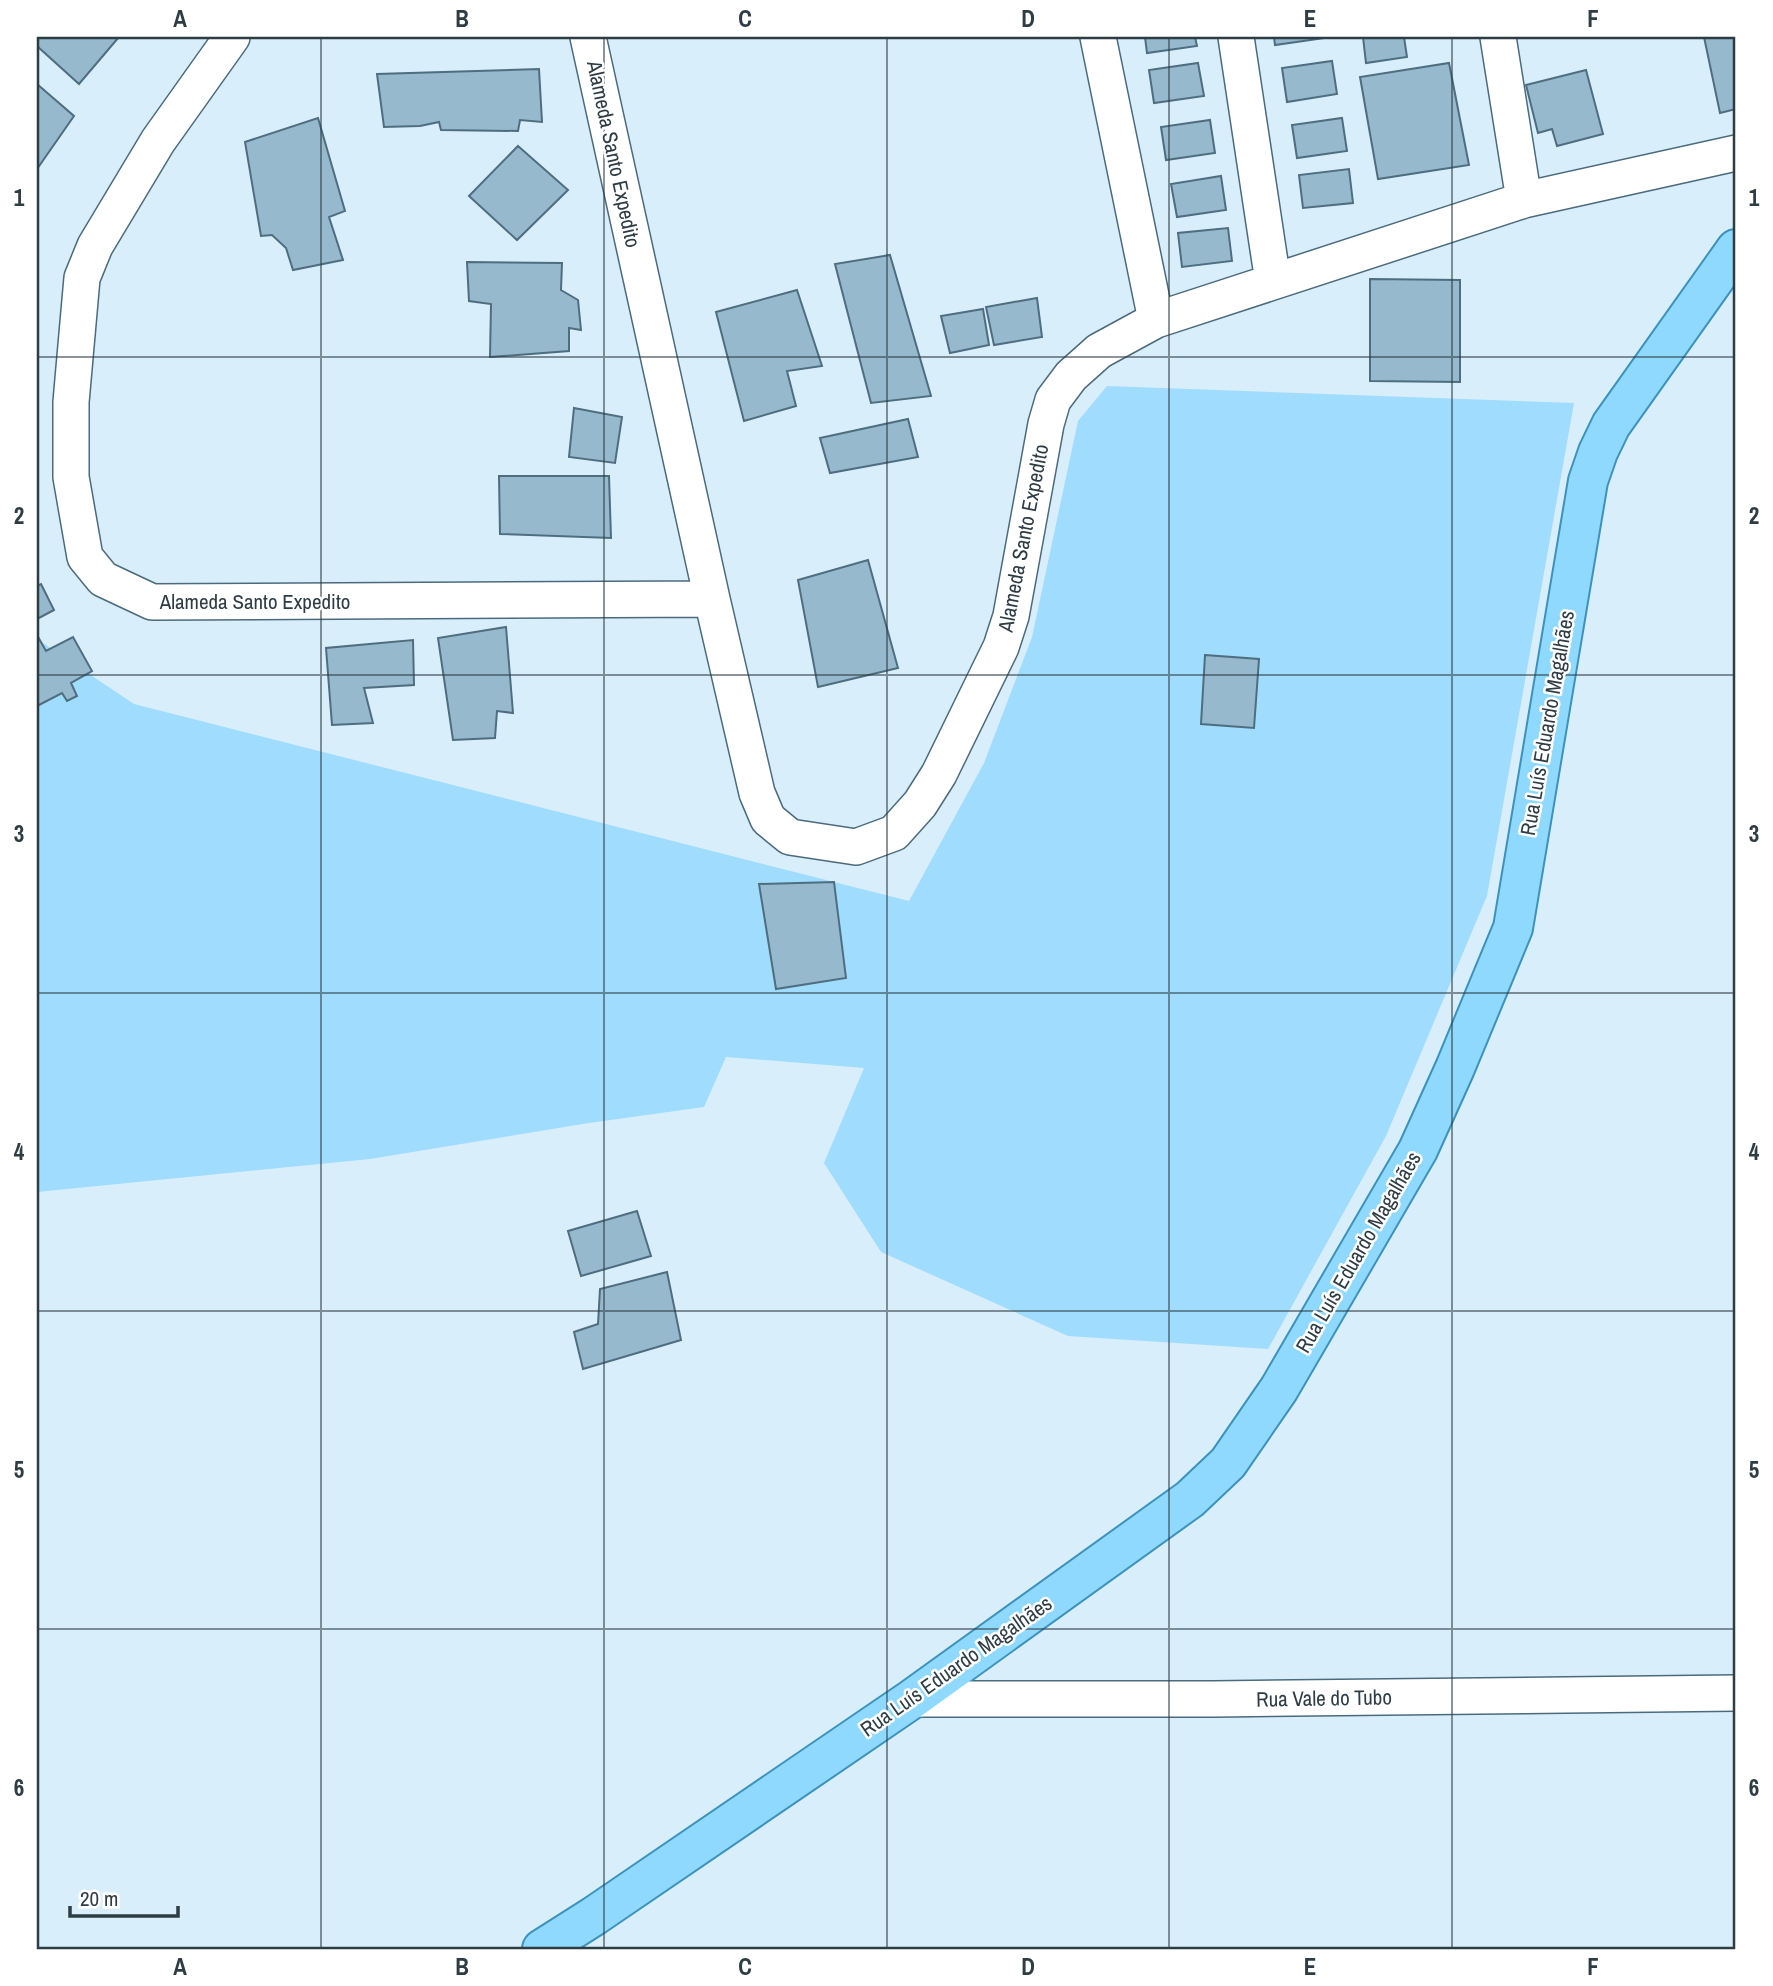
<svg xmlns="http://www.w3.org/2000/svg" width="1773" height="1986" font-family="'Archivo Narrow',sans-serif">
  <rect width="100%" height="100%" fill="#d9eefb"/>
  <path fill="#a0dcfe" d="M 1107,386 L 1574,403 L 1487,896 L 1386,1136 L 1268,1349 L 1068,1336 L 881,1252 L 824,1163 L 864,1068 L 726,1057 L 704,1107 L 589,1123 L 370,1159 L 37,1192 L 37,639 L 134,704 L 909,901 L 984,763 L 1032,637 L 1078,421 Z"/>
  <path fill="#96b9cd" stroke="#4e6e80" stroke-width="2" d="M 37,37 L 119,37 L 79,84 L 37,46 Z
    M 1145,37 L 1195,37 L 1197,46 L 1147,53 Z
    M 1274,37 L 1325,37 L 1325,38 L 1275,45 Z
    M 1363,37 L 1404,37 L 1407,57 L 1366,63 Z
    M 1704,37 L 1736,37 L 1736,109 L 1720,113 Z
    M 1332,61 L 1337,94 L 1287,102 L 1282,68 Z
    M 1198,63 L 1204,96 L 1154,103 L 1149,70 Z
    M 1449,63 L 1469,165 L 1378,179 L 1360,77 Z
    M 539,69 L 542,122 L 520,120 L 518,131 L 441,130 L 439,122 L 420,126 L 384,127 L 377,74 Z
    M 1586,70 L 1603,134 L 1557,146 L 1552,129 L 1538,133 L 1526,85 Z
    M 37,84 L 74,116 L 37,169 Z
    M 318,118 L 345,211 L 329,217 L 343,260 L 293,270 L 286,248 L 272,235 L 261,236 L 245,142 Z
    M 1342,118 L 1347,151 L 1297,158 L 1292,125 Z
    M 1210,120 L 1215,153 L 1166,160 L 1161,127 Z
    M 518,146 L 568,190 L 517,240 L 469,196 Z
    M 1349,169 L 1353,203 L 1303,208 L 1299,175 Z
    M 1221,176 L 1226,210 L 1177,217 L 1171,184 Z
    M 1228,228 L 1232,261 L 1182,267 L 1178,233 Z
    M 890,255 L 931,396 L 871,403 L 835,264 Z
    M 467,262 L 562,263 L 561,290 L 578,300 L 581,330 L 569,328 L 569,351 L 490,357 L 491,304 L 469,301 Z
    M 1370,279 L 1460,280 L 1460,382 L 1370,381 Z
    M 797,290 L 822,366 L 787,371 L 796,406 L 744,421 L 716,312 Z
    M 1037,298 L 1042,337 L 994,345 L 986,307 Z
    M 983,309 L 989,345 L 950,353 L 941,316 Z
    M 574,408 L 622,417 L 615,463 L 569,457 Z
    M 908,419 L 918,457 L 830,473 L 820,438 Z
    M 499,476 L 609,476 L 611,538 L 500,534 Z
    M 868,560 L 898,668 L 818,687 L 798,580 Z
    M 41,584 L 54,610 L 37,619 L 37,586 Z
    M 506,627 L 513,713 L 497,711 L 495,738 L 453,740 L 438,638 Z
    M 37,635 L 46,651 L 73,637 L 92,671 L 71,683 L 77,696 L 67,701 L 62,693 L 37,706 Z
    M 413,640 L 414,685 L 364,688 L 373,723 L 332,725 L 326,648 Z
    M 1205,655 L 1259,659 L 1254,728 L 1201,724 Z
    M 834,882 L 846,978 L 776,989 L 759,884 Z
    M 637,1211 L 651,1256 L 581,1276 L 568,1231 Z
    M 667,1272 L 681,1340 L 583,1369 L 574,1332 L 598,1324 L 600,1289 Z"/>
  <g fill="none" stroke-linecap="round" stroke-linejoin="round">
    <g stroke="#4b6b7d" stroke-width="38">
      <path id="minor" d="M 232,37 L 158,141 L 95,246 L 82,278 L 71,402 L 71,477 L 85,557 L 103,579 L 152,602 L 712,599
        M 588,37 L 712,599 L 757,793 L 768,819 L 790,837 L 856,847 L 894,833 L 920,804 L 939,774 L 1001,647 L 1011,616 L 1046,424 L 1053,400 L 1071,376 L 1099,351 L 1156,320 L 1524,200 L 1736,153
        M 1098,37 L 1156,320
        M 1236,37 L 1273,282
        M 1498,37 L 1524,200
        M 912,1699 L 1214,1699 L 1736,1693"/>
    </g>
    <g stroke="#3c92bc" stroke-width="42">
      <path id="major" d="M 542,1949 L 594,1916 L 912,1699 L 1190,1499 L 1228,1463 L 1279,1389 L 1418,1150 L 1455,1068 L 1513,928 L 1588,481 L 1598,452 L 1611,425 L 1736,249"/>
    </g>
    <use href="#minor" stroke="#fff" stroke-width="35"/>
    <use href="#major" stroke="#8ed9fd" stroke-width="38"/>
  </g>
  <path fill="none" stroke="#2e3c44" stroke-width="2" stroke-opacity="0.55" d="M 321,37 L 321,1949M 604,37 L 604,1949M 887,37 L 887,1949M 1169,37 L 1169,1949M 1452,37 L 1452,1949M 37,357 L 1736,357M 37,675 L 1736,675M 37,993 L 1736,993M 37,1311 L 1736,1311M 37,1629 L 1736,1629"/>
  <g text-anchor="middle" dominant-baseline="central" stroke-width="5" stroke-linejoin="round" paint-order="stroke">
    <g font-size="21" fill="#2e3c44" stroke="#fff">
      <text transform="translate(614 154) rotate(78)">Alameda Santo Expedito</text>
      <text transform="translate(1023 538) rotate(-79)">Alameda Santo Expedito</text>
      <text x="255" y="601">Alameda Santo Expedito</text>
      <text transform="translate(1547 723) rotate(-80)">Rua Luís Eduardo Magalhães</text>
      <text transform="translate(1358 1252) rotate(-60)">Rua Luís Eduardo Magalhães</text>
      <text transform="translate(956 1666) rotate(-35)">Rua Luís Eduardo Magalhães</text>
      <text transform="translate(1324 1698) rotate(-1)">Rua Vale do Tubo</text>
    </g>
  </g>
  <rect width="1773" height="1986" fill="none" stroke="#ffffff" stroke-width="77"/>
  <path d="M70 1906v10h108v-10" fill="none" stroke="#2e3c44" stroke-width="3.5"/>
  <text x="80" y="1906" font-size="21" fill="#2e3c44" stroke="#ffffff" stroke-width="5" paint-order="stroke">20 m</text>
  <rect x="38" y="38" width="1696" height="1910" fill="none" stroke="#2e3c44" stroke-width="2.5"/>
  <g font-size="23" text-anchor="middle" font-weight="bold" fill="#2e3c44">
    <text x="180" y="27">A</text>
    <text x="462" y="27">B</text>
    <text x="745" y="27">C</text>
    <text x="1028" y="27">D</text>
    <text x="1310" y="27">E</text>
    <text x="1593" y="27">F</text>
    <text x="19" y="206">1</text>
    <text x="1754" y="206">1</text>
    <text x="19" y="524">2</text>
    <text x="1754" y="524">2</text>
    <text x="19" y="842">3</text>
    <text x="1754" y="842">3</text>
    <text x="19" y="1160">4</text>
    <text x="1754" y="1160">4</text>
    <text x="19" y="1478">5</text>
    <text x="1754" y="1478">5</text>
    <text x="19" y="1796">6</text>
    <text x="1754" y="1796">6</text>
    <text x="180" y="1975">A</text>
    <text x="462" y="1975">B</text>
    <text x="745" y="1975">C</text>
    <text x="1028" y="1975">D</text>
    <text x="1310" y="1975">E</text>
    <text x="1593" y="1975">F</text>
  </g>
</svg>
